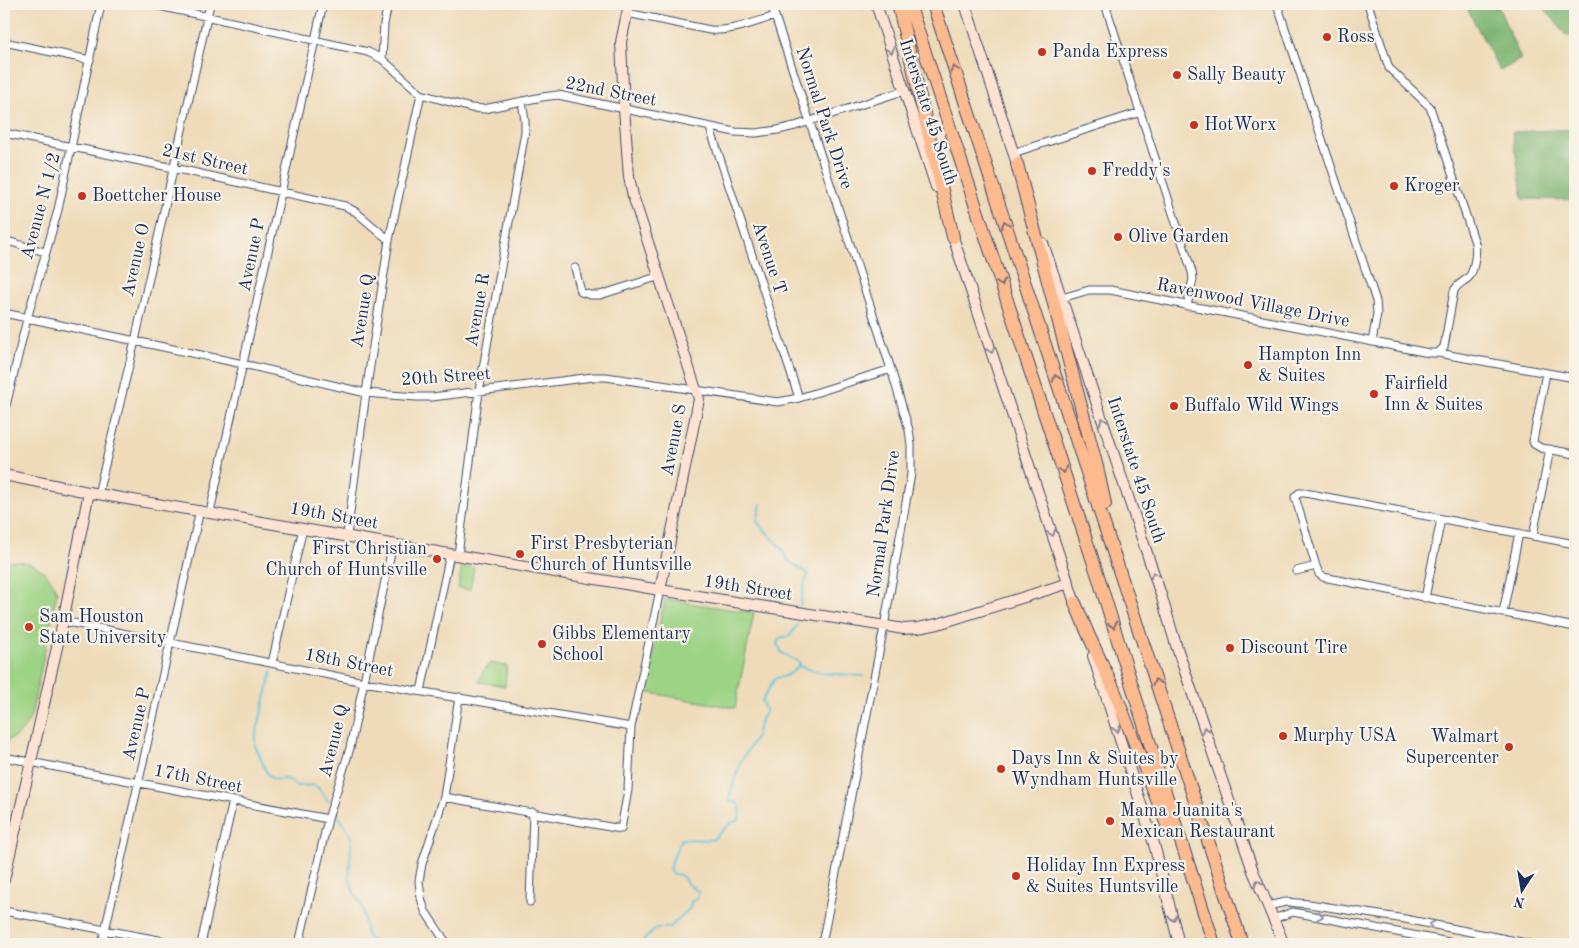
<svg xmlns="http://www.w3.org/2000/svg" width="1579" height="948" font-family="'Old Standard TT',serif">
  <rect width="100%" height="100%" fill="#f7f3e8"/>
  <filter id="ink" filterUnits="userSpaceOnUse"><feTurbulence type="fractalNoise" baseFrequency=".02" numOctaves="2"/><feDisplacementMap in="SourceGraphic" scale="10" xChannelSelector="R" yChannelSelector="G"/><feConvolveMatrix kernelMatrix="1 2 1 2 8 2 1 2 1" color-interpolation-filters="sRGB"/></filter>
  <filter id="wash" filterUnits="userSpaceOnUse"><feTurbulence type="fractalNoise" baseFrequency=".0096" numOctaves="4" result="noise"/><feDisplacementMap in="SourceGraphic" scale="20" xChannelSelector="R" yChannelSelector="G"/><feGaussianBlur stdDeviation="1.12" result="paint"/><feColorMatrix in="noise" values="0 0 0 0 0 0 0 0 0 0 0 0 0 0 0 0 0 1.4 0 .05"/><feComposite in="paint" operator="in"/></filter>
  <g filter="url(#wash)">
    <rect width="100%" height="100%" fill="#efdbba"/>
    <path fill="#9dd384" stroke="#5c8171" d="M 11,561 C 33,560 51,572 57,593 L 31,716 C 26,729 17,737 4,742 L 4,563 Z
      M 462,566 L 474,568 L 470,590 L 458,588 Z
      M 665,599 L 754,613 L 735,708 L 645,692 Z
      M 490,663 L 507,666 L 505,686 L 479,682 L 482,673 Z"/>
    <path fill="#7eb572" stroke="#4c7268" d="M 1465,4 L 1497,4 L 1521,59 L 1500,71 Z
      M 1541,4 L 1575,4 L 1575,38 L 1566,35 Z
      M 1575,129 L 1575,200 L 1523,199 L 1512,132 Z"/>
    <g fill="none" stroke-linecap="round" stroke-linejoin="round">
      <path stroke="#5fc6dc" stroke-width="2" d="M 761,504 L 757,522 L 783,550 L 788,561 L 809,574 L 805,582 L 800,606
        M 798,666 L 823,673 L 864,676
        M 272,671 L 255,739 L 255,747 C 263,756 261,770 272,778 C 280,784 285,772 296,786 C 318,785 315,782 328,801
        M 336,812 L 352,837 L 349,875 L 354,893 L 362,906 L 367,937 L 378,944
        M 637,944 L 642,942 L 656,928 L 669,928 L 690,908 L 691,902 L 697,899 L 699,892 C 696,890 691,887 688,884 C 682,877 684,874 672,874 L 669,869 C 673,860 676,847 682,839 L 712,840 L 729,824 L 739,820 L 741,811 L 737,803 L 729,801 L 729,796 L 741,761 L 755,739 L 762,717 L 766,712 L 762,701 L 775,678 C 787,677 792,674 800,663 L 782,653 L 777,644 L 780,638 L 790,636 L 797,625"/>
    </g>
  </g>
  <g filter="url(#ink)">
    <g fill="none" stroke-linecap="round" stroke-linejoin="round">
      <g stroke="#3b496c" stroke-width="9">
        <path id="street" d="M 150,4 L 368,52 L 382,59 L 421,94 L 471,108 L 484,109 L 542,97 L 558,95 L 735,132 L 756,133 L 778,130 L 795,126 L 903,91
          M 771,4 L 891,369 L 909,430 L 911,445 L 911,474 L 884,627 L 822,944
          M 1105,4 L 1192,272 L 1193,279 L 1187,306
          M 1277,4 L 1376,301 L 1377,314 L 1372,342
          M 1368,4 L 1389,68 L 1430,107 L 1475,243 C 1477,251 1474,273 1468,278 C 1462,283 1457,284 1454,291 L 1444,347 L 1438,353
          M 627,13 L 710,30 C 732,32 754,22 775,16
          M 4,42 L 90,60
          M 382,59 L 384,24 L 388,4
          M 710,128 L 799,398
          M 4,133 L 174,168 L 345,206 L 356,212 L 389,240
          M 1013,153 L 1141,112
          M 4,240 L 45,252
          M 575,268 L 581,292 L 590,295 L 600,295 L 660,276
          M 1062,298 L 1089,290 L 1110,290 L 1429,353 L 1438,353 L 1575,378
          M 4,313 L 243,364 L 366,393 L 390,395 L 417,397 L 432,397 L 593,377 L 606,377 L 778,402 L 799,398 L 891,369
          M 1546,373 L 1533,441 L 1534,444 L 1541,448 L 1575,454
          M 4,414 L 27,319 L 58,210 L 101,4
          M 98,494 L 135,341 L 210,4
          M 210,512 L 323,4
          M 347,535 L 366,393 L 389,240 L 421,94
          M 1533,536 L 1550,449
          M 1575,544 L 1305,493 L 1299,493 L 1295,497 L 1316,566 L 1319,574 L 1323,577 L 1575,627
          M 458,555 L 479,391 L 525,132 L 525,121 L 522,101
          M 1296,571 L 1316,566
          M 1425,598 L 1441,519
          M 1503,613 L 1519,533
          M 63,621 L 364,682 L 631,727
          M 272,663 L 303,528
          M 421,691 L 450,554
          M 4,757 L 328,819
          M 444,797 L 621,829 L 628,790 L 631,727 L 660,590
          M 530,902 L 533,812
          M 1267,906 L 1286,902 L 1309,904 L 1405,919 L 1531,944
          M 4,911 L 180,944
          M 1273,919 L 1293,912 L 1459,944
          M 102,944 L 200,510
          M 201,944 L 233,801
          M 299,944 L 328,819 L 350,748 L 393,543
          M 447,944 L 425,911 L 421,898 L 419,881 L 422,864 L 444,797 L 459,697"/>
      </g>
      <g stroke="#3b496c" stroke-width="12">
        <path id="secondary" d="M 629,4 L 621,42 L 624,108 L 629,177 L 633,196 L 699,399 L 660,590
          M 876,4 L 936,187
          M 965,4 L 1019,170
          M 951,231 L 1077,609
          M 1043,243 L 1162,598 L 1176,645 L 1253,871 L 1284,944
          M 4,475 L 98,494 L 660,590 L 904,629 L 918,628 L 938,624 L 1069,583
          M 1093,656 L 1154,844 L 1179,944
          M 4,880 L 63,621 L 89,492"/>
      </g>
      <g stroke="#3b496c" stroke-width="14">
        <path id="highway" d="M 898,4 L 953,237
          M 909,4 L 1098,576 L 1159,773 L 1214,944
          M 933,4 L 1242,944
          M 1017,164 L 1097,467 L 1105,504
          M 1075,603 L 1089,636 L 1114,690 L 1167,825"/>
      </g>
      <use href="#street" stroke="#fff" stroke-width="7"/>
      <use href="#secondary" stroke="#fee3d2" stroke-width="10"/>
      <use href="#highway" stroke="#fcba8e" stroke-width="12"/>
    </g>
    <defs><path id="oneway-chevron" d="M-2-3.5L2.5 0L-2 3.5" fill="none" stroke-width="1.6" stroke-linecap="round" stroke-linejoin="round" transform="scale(1.25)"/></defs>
    <g stroke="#8c8998">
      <use href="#oneway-chevron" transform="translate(891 50) rotate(72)"/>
      <use href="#oneway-chevron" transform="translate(991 350) rotate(71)"/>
      <use href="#oneway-chevron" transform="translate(1103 421) rotate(-108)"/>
      <use href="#oneway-chevron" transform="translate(1052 533) rotate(72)"/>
      <use href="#oneway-chevron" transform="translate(1154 575) rotate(-108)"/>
      <use href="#oneway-chevron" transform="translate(1117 729) rotate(72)"/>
      <use href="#oneway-chevron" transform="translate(1205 730) rotate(-109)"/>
      <use href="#oneway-chevron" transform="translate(1258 883) rotate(-112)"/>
      <use href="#oneway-chevron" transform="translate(1173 918) rotate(77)"/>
    </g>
    <g stroke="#806e74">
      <use href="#oneway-chevron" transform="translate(954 69) rotate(-108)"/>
      <use href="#oneway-chevron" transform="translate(1005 224) rotate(-108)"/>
      <use href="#oneway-chevron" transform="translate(1001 283) rotate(72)"/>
      <use href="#oneway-chevron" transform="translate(1056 378) rotate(-108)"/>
      <use href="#oneway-chevron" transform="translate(1063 470) rotate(72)"/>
      <use href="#oneway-chevron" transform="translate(1113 625) rotate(73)"/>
      <use href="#oneway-chevron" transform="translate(1156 682) rotate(-108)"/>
    </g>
    <g stroke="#8d97ae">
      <use href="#oneway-chevron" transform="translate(1320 916) rotate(11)"/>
      <use href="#oneway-chevron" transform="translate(1432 925) rotate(-169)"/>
    </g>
  </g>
  <g fill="#c8321e" stroke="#f7f3e8" stroke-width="2">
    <circle cx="1327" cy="37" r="5"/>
    <circle cx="1042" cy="52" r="5"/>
    <circle cx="1177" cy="75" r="5"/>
    <circle cx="1194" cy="125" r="5"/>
    <circle cx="1092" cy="171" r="5"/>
    <circle cx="1394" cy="186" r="5"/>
    <circle cx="82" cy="196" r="5"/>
    <circle cx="1118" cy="237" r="5"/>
    <circle cx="1248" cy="365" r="5"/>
    <circle cx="1374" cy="394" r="5"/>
    <circle cx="1174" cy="406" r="5"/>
    <circle cx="520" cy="554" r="5"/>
    <circle cx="437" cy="559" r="5"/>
    <circle cx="29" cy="627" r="5"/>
    <circle cx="542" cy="644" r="5"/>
    <circle cx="1230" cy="648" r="5"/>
    <circle cx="1283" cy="736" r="5"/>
    <circle cx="1509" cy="747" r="5"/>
    <circle cx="1001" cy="769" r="5"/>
    <circle cx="1110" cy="821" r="5"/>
    <circle cx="1016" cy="876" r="5"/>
  </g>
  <g text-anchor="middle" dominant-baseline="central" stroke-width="4.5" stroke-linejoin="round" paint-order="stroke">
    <g font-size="18" fill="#1b2f5e" stroke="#f7f3e8" text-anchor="start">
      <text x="1337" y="37">Ross</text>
      <text x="1052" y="52">Panda Express</text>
      <text x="1187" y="75">Sally Beauty</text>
      <text x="1204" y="125">HotWorx</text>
      <text x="1102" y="171">Freddy's</text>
      <text x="1404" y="186">Kroger</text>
      <text x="92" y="196">Boettcher House</text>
      <text x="1128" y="237">Olive Garden</text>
      <text x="1258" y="355">Hampton Inn<tspan x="1258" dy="21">&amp; Suites</tspan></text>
      <text x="1384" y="384">Fairfield<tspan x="1384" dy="21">Inn &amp; Suites</tspan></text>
      <text x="1184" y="406">Buffalo Wild Wings</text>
      <text x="530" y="544">First Presbyterian<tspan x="530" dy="21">Church of Huntsville</tspan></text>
      <text x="427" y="549" text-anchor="end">First Christian<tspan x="427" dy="21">Church of Huntsville</tspan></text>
      <text x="39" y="617">Sam Houston<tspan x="39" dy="21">State University</tspan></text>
      <text x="552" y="634">Gibbs Elementary<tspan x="552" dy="21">School</tspan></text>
      <text x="1240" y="648">Discount Tire</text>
      <text x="1293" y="736">Murphy USA</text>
      <text x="1499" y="737" text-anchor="end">Walmart<tspan x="1499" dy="21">Supercenter</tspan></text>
      <text x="1011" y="759">Days Inn &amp; Suites by<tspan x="1011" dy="21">Wyndham Huntsville</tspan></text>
      <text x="1120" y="811">Mama Juanita's<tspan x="1120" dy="21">Mexican Restaurant</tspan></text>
      <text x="1026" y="866">Holiday Inn Express<tspan x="1026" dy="21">&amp; Suites Huntsville</tspan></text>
    </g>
    <g font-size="18" fill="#1b2f5e" stroke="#f7f3e8">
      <text transform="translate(611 92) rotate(11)">22nd Street</text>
      <text transform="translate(928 112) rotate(72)">Interstate 45 South</text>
      <text transform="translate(824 118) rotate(72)">Normal Park Drive</text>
      <text transform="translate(205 160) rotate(13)">21st Street</text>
      <text transform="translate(41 206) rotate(-75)">Avenue N 1/2</text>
      <text transform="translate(252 255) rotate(-78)">Avenue P</text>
      <text transform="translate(769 258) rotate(72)">Avenue T</text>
      <text transform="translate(136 260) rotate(-77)">Avenue O</text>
      <text transform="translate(1253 303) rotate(11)">Ravenwood Village Drive</text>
      <text transform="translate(478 310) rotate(-80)">Avenue R</text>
      <text transform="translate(363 311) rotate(-81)">Avenue Q</text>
      <text transform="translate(446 377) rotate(-4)">20th Street</text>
      <text transform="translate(674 440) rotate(-79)">Avenue S</text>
      <text transform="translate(1136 470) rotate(72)">Interstate 45 South</text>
      <text transform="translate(334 516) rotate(10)">19th Street</text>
      <text transform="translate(884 524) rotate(-82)">Normal Park Drive</text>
      <text transform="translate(748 588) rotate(9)">19th Street</text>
      <text transform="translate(349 663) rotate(11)">18th Street</text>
      <text transform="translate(137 724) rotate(-77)">Avenue P</text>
      <text transform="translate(334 741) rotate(-76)">Avenue Q</text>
      <text transform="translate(198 779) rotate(11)">17th Street</text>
    </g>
  </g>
  <rect width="1579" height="948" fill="none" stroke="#f7f3e8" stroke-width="20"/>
  <g transform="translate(1522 890) rotate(192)" stroke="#f7f3e8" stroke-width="4" paint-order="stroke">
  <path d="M0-4L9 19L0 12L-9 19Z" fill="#1b2f5e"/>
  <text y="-8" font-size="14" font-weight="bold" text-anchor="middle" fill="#1b2f5e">N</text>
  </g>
</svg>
